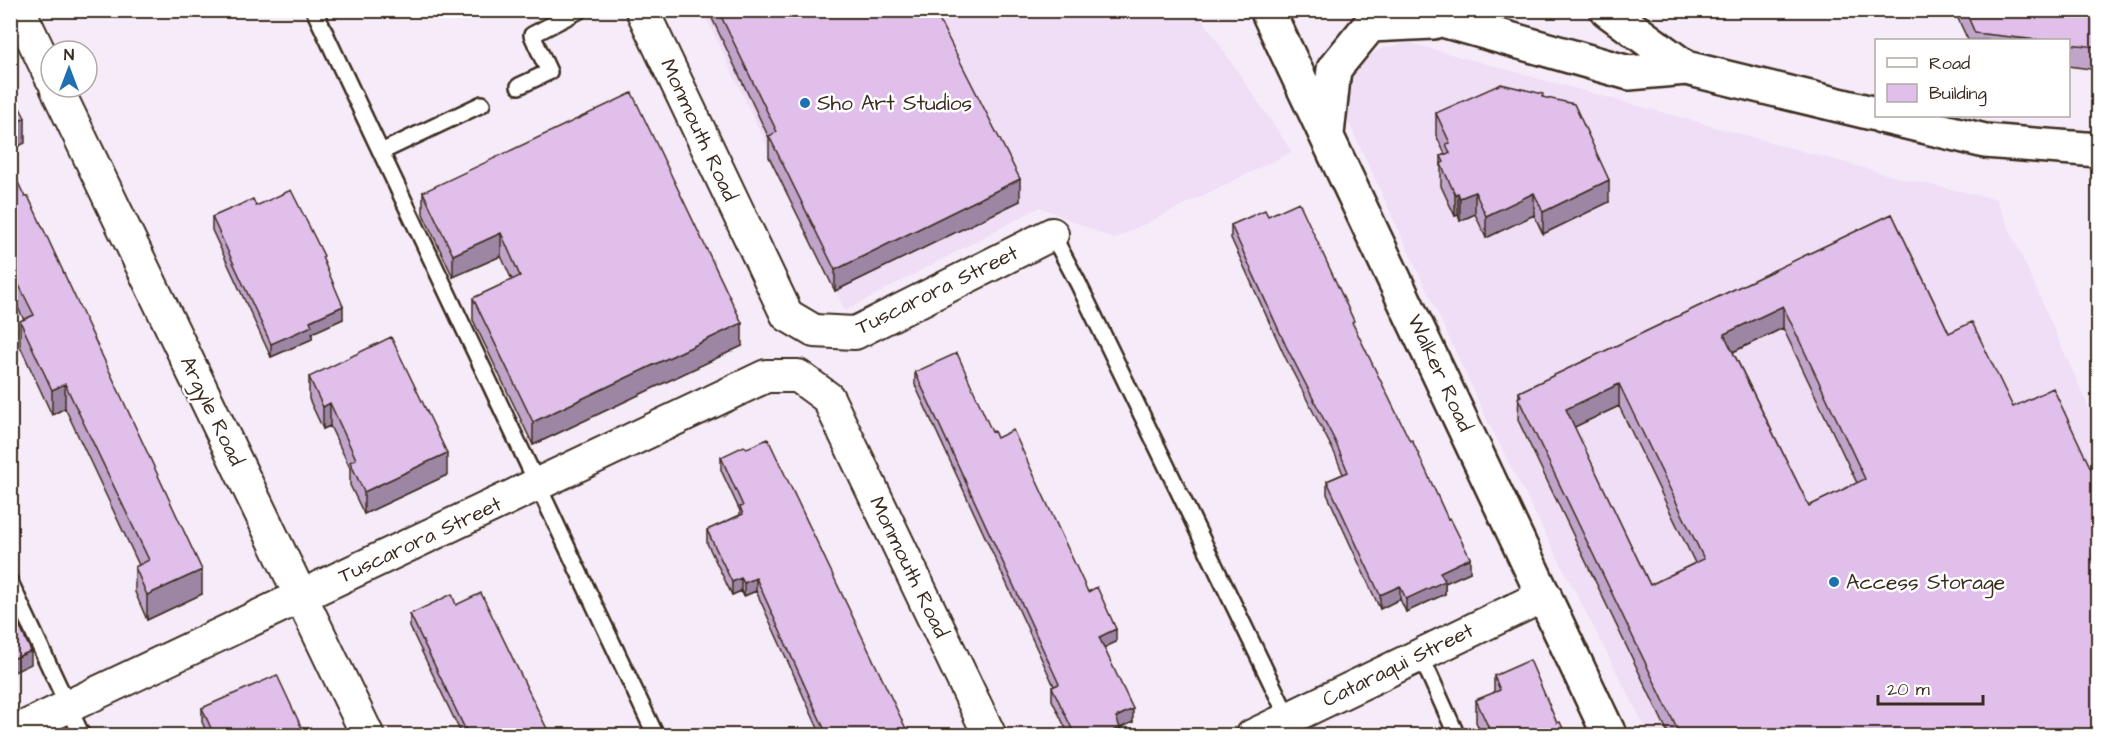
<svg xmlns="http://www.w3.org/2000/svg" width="2109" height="746" font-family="'Architects Daughter',sans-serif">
  <rect width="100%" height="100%" fill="#f6ecf9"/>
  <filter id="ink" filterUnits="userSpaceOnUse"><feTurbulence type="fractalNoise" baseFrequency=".0167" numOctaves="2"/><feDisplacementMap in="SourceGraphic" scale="12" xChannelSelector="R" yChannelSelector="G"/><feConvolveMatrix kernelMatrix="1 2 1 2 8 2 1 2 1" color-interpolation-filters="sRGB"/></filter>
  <g filter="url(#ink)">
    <path fill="#efdef5" d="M 703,11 L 1197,11 L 1292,152 L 1114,239 L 1040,207 L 845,311 Z
      M 1410,43 L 1904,179 L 1996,199 L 2098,428 L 2098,735 L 1649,735 L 1491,428 L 1346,117 L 1344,85 L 1362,60 L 1383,48 Z"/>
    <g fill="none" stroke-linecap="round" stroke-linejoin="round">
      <g stroke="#3b2a1e" stroke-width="20">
        <path id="lane" d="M 314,10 L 656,736
          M 519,86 L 549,72 L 532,35 L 580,10
          M 381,152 L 482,104
          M 1052,234 L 1078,283 L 1297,736
          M 10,582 L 82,736
          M 1420,654 L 1457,736"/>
      </g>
      <g stroke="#3b2a1e" stroke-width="36">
        <path id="street" d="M 19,10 L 51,77
          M 642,10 L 787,315 L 814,331 L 855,333 L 1052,234
          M 56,87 L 368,736
          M 10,734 L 766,376 L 798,376 L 828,398 L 990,736
          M 1252,736 L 1545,595"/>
      </g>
      <g stroke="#3b2a1e" stroke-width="38">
        <path id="secondary" d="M 1267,10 L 1610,736
          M 1407,10 L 1629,73 L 1686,68 L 1876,114
          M 1607,10 L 1686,68
          M 1881,116 L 1985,141 L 2098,150
          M 1327,134 L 1334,69 L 1370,25 L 1433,22"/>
      </g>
      <use href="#lane" stroke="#fff" stroke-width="15"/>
      <use href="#street" stroke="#fff" stroke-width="32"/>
      <use href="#secondary" stroke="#fff" stroke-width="33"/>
    </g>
    <path fill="#c1a4ca" stroke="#3b2a1e" stroke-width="1.5" fill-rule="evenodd" d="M 708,10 L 934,10 L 1020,201 L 835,291 L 769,157 L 769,138 Z
      M 1954,10 L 2098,10 L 2098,70 L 2068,66 L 2068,40 L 1968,40 Z
      M 1543,97 L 1609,202 L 1543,234 L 1534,215 L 1486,238 L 1475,214 L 1460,221 L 1458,215 L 1455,216 L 1441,186 L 1441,156 L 1445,154 L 1436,135 L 1436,113 Z
      M 10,166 L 202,594 L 147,620 L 135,592 L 135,567 L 139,565 L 65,408 L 52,415 L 20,346 L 20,321 L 24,320 L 10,291 Z
      M 423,192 L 742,346 L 533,445 L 473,320 L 473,298 L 512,280 L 501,256 L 453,277 L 423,214 Z
      M 256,206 L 324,262 L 343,319 L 312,333 L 312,339 L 271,357 L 212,230 L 212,217 Z
      M 1892,214 L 1949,333 L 2013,407 L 2098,735 L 1669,735 L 1518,420 L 1519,392 ZM 1783,328 L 1857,483 L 1809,506 L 1733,352 ZM 1619,406 L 1695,563 L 1650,585 L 1574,427 Z
      M 1268,216 L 1354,328 L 1470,572 L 1445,583 L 1445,594 L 1406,612 L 1400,599 L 1380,609 L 1327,494 L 1327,481 L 1343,474 L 1335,454 L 1286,359 L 1231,238 L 1231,225 Z
      M 915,372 L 992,432 L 997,438 L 1088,592 L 1116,642 L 1104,647 L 1133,722 L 1120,728 L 1120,735 L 1069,735 L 1052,700 L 1052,687 L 1054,686 L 915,385 Z
      M 309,377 L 447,475 L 364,514 L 350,485 L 350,468 L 330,426 L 323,429 L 309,399 Z
      M 721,457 L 909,735 L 821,735 L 756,591 L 744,596 L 741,591 L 732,595 L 707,543 L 707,530 L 740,515 L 740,511 L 721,470 Z
      M 456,605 L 550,735 L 462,735 L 410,627 L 410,614 Z
      M 1494,676 L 1557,723 L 1566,735 L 1482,735 L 1476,722 L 1476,700 L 1494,693 Z
      M 202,708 L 305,735 L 208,735 L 202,722 Z"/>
    <path fill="#9d86a4" stroke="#3b2a1e" stroke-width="1.5" d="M 25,118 L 25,143 L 10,150 L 10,126 Z
      M 1020,179 L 1020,201 L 835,291 L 835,270 Z
      M 1609,180 L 1609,202 L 1543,234 L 1543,212 Z
      M 1475,192 L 1475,214 L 1460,221 L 1460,198 Z
      M 1458,193 L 1458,215 L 1455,216 L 1455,194 Z
      M 1534,193 L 1534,215 L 1486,238 L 1486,216 Z
      M 501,233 L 501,256 L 453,277 L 453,255 Z
      M 343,306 L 343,319 L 312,333 L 312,339 L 271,357 L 271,344 L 310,321 Z
      M 1783,306 L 1783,328 L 1724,356 L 1724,334 Z
      M 742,323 L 742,346 L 533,445 L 533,422 Z
      M 65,384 L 65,408 L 52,415 L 52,390 Z
      M 1619,384 L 1619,406 L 1566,431 L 1566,409 Z
      M 330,403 L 330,426 L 323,429 L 323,407 Z
      M 447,453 L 447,475 L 364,514 L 364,492 Z
      M 1470,558 L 1470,572 L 1445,583 L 1445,594 L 1406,612 L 1406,599 L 1440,572 Z
      M 202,570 L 202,594 L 147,620 L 147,595 Z
      M 741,578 L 741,591 L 732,595 L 732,582 Z
      M 756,578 L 756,591 L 744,596 L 744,583 Z
      M 1400,586 L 1400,599 L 1380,609 L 1380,595 Z
      M 1116,629 L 1116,642 L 1099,650 L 1099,637 Z
      M 31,651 L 31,664 L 10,674 L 10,660 Z
      M 1133,709 L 1133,722 L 1120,728 L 1120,735 L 1103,735 L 1116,717 Z
      M 244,729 L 244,735 L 231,735 Z
      M 2098,729 L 2098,735 L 2084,735 Z
      M 226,732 L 226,735 L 217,735 Z"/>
    <path fill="#e0bfeb" stroke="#3b2a1e" stroke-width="1.5" fill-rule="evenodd" d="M 718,10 L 934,10 L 1020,179 L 835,270 L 769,136 L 777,132 Z
      M 1965,10 L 2098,10 L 2098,47 L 2068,44 L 2068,40 L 2038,40 L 1975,33 Z
      M 1501,84 L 1543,94 L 1542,97 L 1574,104 L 1609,180 L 1543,212 L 1534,193 L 1486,216 L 1475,192 L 1460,198 L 1458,193 L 1455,194 L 1441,164 L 1444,162 L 1441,156 L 1450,153 L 1446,144 L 1450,143 L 1436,113 Z
      M 10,92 L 12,92 L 25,118 L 10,126 Z
      M 632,93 L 742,323 L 533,422 L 473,298 L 520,276 L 501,233 L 453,255 L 423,192 Z
      M 10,166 L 25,197 L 28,196 L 202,570 L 147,595 L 135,567 L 149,560 L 65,384 L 52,390 L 20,321 L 34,315 L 10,267 Z
      M 291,190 L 324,256 L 322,257 L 343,306 L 310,321 L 312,326 L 271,344 L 212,217 L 253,199 L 256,206 Z
      M 1299,202 L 1354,321 L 1352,322 L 1410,441 L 1412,440 L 1448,519 L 1450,518 L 1470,558 L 1440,572 L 1445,581 L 1406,599 L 1400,586 L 1380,595 L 1327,481 L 1348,472 L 1335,441 L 1286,346 L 1231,225 L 1265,210 L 1268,216 Z
      M 1892,214 L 1949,333 L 1972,322 L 2013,407 L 2053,388 L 2098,484 L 2098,729 L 2084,735 L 1680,735 L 1518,398 L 1521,396 L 1519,392 ZM 1783,306 L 1865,479 L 1809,506 L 1724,334 ZM 1619,384 L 1704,559 L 1650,585 L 1566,409 Z
      M 391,337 L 447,453 L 364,492 L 350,462 L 356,459 L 330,403 L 323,407 L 309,377 Z
      M 957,353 L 992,432 L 994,431 L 997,438 L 1013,430 L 1088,592 L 1097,587 L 1116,629 L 1099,637 L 1133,709 L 1116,717 L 1120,728 L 1103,735 L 1075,735 L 1052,687 L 1059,684 L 915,372 Z
      M 768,439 L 909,735 L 827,735 L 756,578 L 744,583 L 741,578 L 732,582 L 707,530 L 743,514 L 740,507 L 743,506 L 721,457 L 744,446 L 747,448 Z
      M 481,593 L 550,735 L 468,735 L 410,614 L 452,594 L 456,605 Z
      M 15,617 L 31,651 L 10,660 L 10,619 Z
      M 1530,660 L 1557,723 L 1560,722 L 1566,735 L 1492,735 L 1476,700 L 1500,690 L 1494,676 Z
      M 277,675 L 305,735 L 246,735 L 244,729 L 231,735 L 227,735 L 226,732 L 217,735 L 214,735 L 202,708 Z"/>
  </g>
  <g fill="#1f6fb2" stroke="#fff" stroke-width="2">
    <circle cx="805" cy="103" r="6"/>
    <circle cx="1834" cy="582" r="6"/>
  </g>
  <g text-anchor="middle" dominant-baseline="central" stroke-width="5" stroke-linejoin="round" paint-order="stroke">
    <g font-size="21" fill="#3b2a1e" stroke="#fff" text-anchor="start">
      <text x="817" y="103">Sho Art Studios</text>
      <text x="1846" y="582">Access Storage</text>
    </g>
    <g font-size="21" fill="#3b2a1e" stroke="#fff">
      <text transform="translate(699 130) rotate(65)">Monmouth Road</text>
      <text transform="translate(937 290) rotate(-26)">Tuscarora Street</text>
      <text transform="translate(1440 373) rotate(65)">Walker Road</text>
      <text transform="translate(212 411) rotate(64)">Argyle Road</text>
      <text transform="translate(420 540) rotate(-25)">Tuscarora Street</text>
      <text transform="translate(909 567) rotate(64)">Monmouth Road</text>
      <text transform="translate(1398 665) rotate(-26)">Cataraqui Street</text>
    </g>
  </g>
  <rect width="2109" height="746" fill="none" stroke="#fff" stroke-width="36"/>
  <rect x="18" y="18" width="2073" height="710" fill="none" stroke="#3b2a1e" stroke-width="2" filter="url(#ink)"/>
  <rect x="1875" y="39" width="195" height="78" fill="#ffffff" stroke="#b1aaa5" stroke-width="1.5"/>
  <rect x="1887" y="58" width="30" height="9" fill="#ffffff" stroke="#b1aaa5" stroke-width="1.5"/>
  <text x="1929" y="69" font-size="18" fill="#3b2a1e">Road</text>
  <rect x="1887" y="84" width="30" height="18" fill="#e0bfeb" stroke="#b1aaa5" stroke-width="1.5"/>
  <text x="1929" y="99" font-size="18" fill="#3b2a1e">Building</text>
  <g transform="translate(69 69)"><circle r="28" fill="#ffffff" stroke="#b1aaa5" stroke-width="1.5"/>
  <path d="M0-4.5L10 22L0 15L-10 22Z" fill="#1f6fb2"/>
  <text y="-9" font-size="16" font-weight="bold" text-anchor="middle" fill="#3b2a1e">N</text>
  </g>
  <path d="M1878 695v9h105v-9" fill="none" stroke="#3b2a1e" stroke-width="3"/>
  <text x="1887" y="695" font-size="18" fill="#3b2a1e" stroke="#ffffff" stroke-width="4.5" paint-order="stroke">20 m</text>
</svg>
